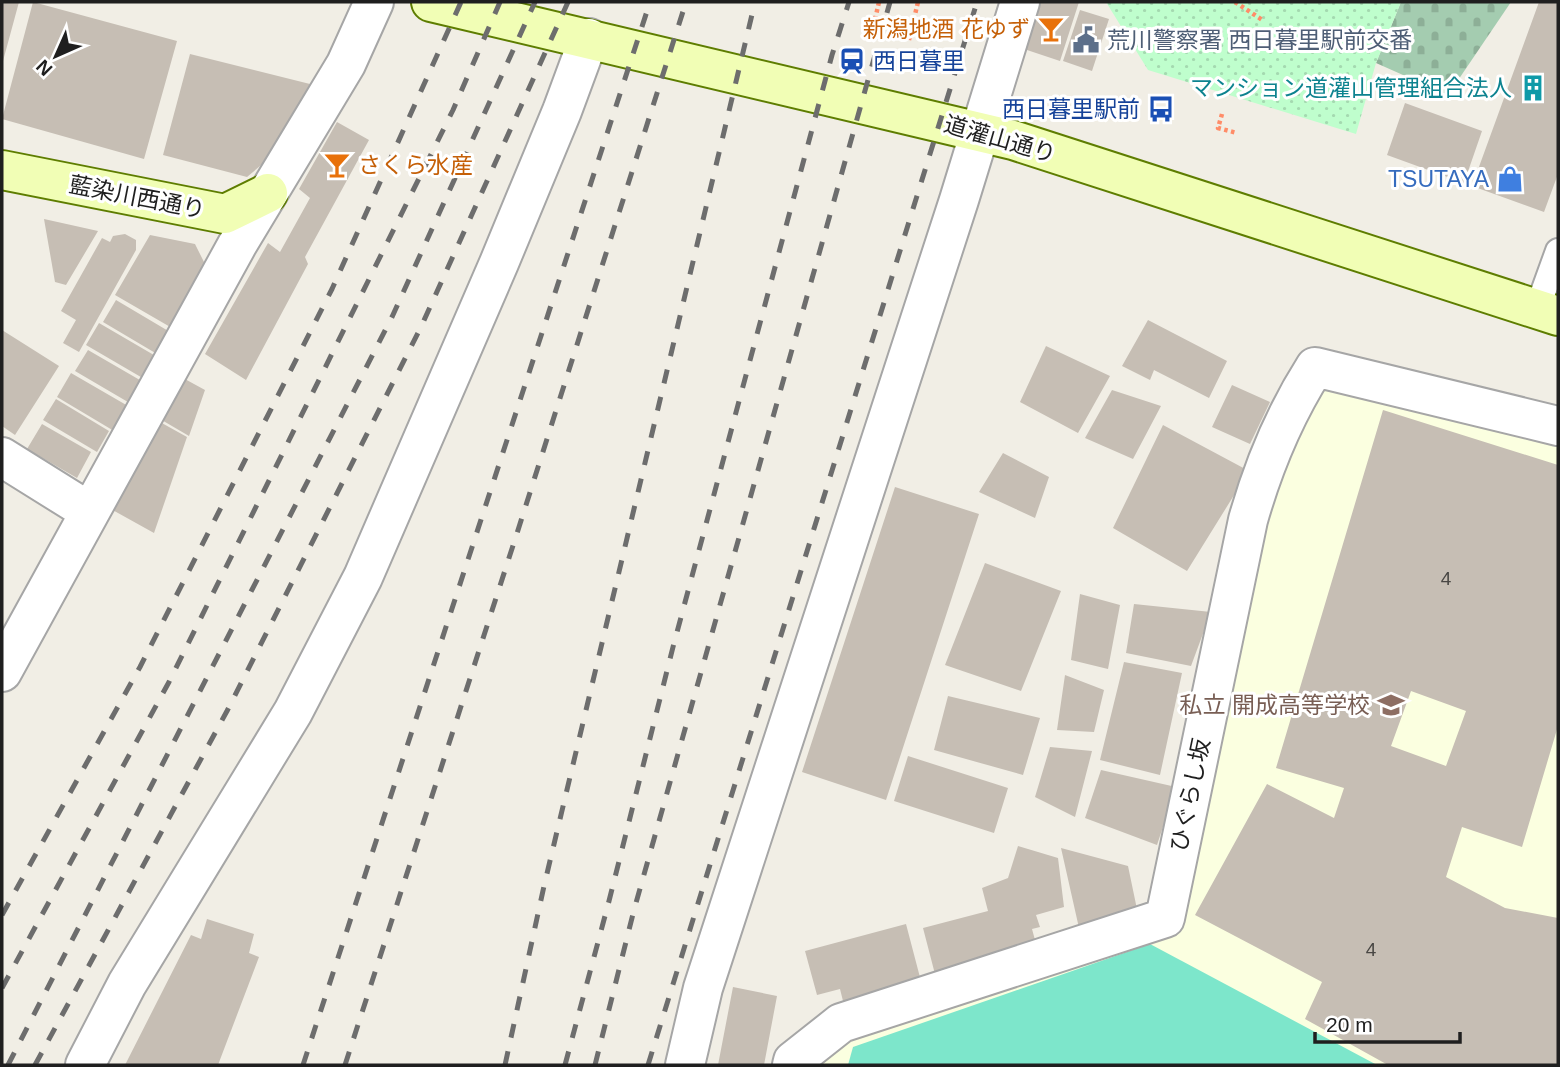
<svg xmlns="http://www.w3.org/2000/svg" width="1560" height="1067" font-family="Arial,'Noto Sans JP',sans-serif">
  <defs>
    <pattern id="cemetery-stones" width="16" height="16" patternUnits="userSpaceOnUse" patternTransform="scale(1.75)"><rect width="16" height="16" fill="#a4ccb0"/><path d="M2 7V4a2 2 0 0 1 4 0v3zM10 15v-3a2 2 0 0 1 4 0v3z" fill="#8daf97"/></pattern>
    <pattern id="park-dots" width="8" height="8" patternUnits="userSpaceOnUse" patternTransform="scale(1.75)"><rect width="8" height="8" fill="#bffecd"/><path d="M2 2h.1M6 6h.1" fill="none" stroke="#a4d9b0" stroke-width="1.8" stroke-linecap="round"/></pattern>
  </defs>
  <rect width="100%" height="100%" fill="#f1eee5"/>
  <path fill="#fbffe0" d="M 1332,383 L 1558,445 L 1558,1065 L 812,1065 L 849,1039 L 1175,928 L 1273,481 L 1318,389 Z"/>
  <path fill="url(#cemetery-stones)" d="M 1401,2 L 1511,2 L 1448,95 L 1376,63 Z"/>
  <path fill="url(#park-dots)" d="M 1106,2 L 1401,2 L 1376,63 L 1356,134 L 1148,70 Z"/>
  <path fill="#7de6cb" d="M 1150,944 L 1377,1065 L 848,1065 L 853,1047 Z"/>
  <path fill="#c6beb4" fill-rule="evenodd" d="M 2,2 L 19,2 L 3,61 L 2,61 Z
    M 33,2 L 177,41 L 144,159 L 2,119 Z
    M 1033,2 L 1079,2 L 1060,61 L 1018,47 Z
    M 1539,2 L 1558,2 L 1558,174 L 1544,212 L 1472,186 Z
    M 1080,10 L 1109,19 L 1092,71 L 1063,61 Z
    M 190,54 L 310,84 L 266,161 L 247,177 L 163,155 Z
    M 1405,103 L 1482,131 L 1464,183 L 1387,155 Z
    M 337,122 L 369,140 L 305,257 L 308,264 L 246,380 L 205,354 L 268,243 L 280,252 L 310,198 L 299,189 Z
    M 44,219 L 98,231 L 66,285 L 55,282 Z
    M 125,234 L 136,240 L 136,250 L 79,352 L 63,343 L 76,320 L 61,311 L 102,238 L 110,242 L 113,236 Z
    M 150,235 L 195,244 L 207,268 L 172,328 L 115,295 Z
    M 116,300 L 170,332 L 157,354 L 103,322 Z
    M 1148,320 L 1227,361 L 1209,398 L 1154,370 L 1150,380 L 1122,366 Z
    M 99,323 L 159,358 L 146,380 L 86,345 Z
    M 2,330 L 59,366 L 15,435 L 2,426 Z
    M 1046,346 L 1110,376 L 1078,433 L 1020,402 Z
    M 88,350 L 145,383 L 133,405 L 75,371 Z
    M 71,373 L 128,406 L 114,431 L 57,397 Z
    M 183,378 L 205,390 L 189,436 L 160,419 Z
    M 1232,385 L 1270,402 L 1250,444 L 1212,427 Z
    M 1112,390 L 1161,406 L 1133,459 L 1085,438 Z
    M 56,399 L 109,431 L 97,452 L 43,420 Z
    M 1383,410 L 1558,465 L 1558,726 L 1522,847 L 1462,827 L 1446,877 L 1505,908 L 1558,918 L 1558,1065 L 1388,1065 L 1305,1019 L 1322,982 L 1195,915 L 1267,784 L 1334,818 L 1344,788 L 1276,768 ZM 1411,691 L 1466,711 L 1446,766 L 1391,746 Z
    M 160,422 L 187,437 L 154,533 L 109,508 Z
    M 42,424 L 91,452 L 77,478 L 27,449 Z
    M 1163,425 L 1249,471 L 1187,571 L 1113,528 Z
    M 1003,453 L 1049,477 L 1035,518 L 979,492 Z
    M 895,487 L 979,514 L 886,800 L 802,772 Z
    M 985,563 L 1061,591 L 1021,691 L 945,665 Z
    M 1080,594 L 1120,605 L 1108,669 L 1071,660 Z
    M 1134,604 L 1211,612 L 1191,666 L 1126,653 Z
    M 1124,662 L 1182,673 L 1160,775 L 1100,760 Z
    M 1065,675 L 1104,690 L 1094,732 L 1057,730 Z
    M 948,696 L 1040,718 L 1023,775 L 934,750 Z
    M 1050,747 L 1092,751 L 1075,817 L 1035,797 Z
    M 908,756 L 1008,788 L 994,833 L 894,801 Z
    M 1101,770 L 1176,787 L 1157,845 L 1085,818 Z
    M 1018,846 L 1058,858 L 1064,907 L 1036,915 L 1040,927 L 1032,929 L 1038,951 L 936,978 L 923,928 L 988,911 L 982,888 L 1008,878 Z
    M 1061,848 L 1128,866 L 1138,914 L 1079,928 Z
    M 207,919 L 254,934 L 249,953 L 259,957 L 218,1065 L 125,1065 L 191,935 L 201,939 Z
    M 906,924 L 922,985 L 844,1005 L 840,989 L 817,995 L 805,951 Z
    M 733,987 L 777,996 L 764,1065 L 718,1065 Z"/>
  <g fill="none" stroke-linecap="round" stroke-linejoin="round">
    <g stroke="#a6a6a6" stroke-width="28">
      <path id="lane" d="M 1537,309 L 1558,251"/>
    </g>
    <g stroke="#a6a6a6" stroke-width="42">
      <path id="street" d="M 2,457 L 90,512
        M 2,672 L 237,245 L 346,64 L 374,2
        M 85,1065 L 127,984 L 293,712 L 363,577 L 499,263 L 562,111 L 589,38
        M 685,1065 L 703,988 L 959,200 L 1020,2
        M 792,1065 L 793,1061 L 841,1023 L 1165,918 L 1248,520 C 1263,467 1285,414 1315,367 L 1558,426"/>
    </g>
    <g stroke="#5e7d00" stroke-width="42">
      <path id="secondary" d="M 431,2 L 1013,140 L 1558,316
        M 2,170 L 225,214 L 268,193"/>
    </g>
    <path stroke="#ff8c68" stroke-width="4.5" stroke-dasharray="3.5 3.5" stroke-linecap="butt" d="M 1235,2 L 1264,21
      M 872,33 L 879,2
      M 909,40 L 918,2
      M 1222,114 L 1218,128 L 1237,133"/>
    <use href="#lane" stroke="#fff" stroke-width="24"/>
    <use href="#street" stroke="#fff" stroke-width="38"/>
    <use href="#secondary" stroke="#f1feb5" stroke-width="38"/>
    <path stroke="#6d6d6d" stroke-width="5" stroke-dasharray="14 14" stroke-linecap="butt" d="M 2,915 L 140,667 L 332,289 L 461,2
      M 2,988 L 169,682 L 453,110 L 500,2
      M 8,1065 L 392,317 L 535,2
      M 35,1065 L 227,711 L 421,327 L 568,2
      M 303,1065 L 650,2
      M 345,1065 L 519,527 L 686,2
      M 505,1065 L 544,886 L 755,2
      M 565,1065 L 609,901 L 673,647 L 832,55 L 849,2
      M 595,1065 L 634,910 L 890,2
      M 648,1065 L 977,2"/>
  </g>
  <defs>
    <g id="bar-bare" transform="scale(2.1)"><path d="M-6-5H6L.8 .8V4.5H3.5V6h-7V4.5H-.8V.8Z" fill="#e8710a" stroke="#fff" stroke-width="2.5" paint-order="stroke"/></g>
    <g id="civic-bare" transform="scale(2.1)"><path d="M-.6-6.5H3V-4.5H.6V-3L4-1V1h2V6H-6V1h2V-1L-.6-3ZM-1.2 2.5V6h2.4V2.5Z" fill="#5c6f8a" stroke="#fff" stroke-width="2.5" paint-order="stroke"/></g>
    <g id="station-bare" transform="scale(2.1)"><path d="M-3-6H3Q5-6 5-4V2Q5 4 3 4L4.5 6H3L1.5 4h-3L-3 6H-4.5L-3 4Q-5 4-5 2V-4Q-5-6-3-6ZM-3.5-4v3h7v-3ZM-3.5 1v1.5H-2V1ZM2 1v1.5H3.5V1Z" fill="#1a4fb4" stroke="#fff" stroke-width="2.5" paint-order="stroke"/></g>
    <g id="building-bare" transform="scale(2.1)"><path d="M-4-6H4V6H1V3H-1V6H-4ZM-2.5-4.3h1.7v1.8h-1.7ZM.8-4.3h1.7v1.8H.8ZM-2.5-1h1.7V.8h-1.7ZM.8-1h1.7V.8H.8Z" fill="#0f9aa8" stroke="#fff" stroke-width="2.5" paint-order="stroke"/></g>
    <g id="bus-bare" transform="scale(2.1)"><path d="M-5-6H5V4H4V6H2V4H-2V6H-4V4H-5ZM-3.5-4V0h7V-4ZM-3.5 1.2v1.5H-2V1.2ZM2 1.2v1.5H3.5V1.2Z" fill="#1a4fb4" stroke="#fff" stroke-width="2.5" paint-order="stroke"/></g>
    <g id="shop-bare" transform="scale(2.1)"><path d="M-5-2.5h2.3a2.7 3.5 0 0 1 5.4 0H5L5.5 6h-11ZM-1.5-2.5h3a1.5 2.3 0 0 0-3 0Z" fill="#3f7fe0" stroke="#fff" stroke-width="2.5" paint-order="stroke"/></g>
    <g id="school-bare" transform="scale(2.1)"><path d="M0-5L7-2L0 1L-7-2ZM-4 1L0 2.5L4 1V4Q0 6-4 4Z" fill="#8d6e63" stroke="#fff" stroke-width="2.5" paint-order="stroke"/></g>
  </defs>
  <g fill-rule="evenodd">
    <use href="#bar-bare" x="1051" y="29"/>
    <use href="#civic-bare" x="1086" y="40"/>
    <use href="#station-bare" x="852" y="61"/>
    <use href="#building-bare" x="1533" y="88"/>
    <use href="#bus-bare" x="1161" y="109"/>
    <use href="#bar-bare" x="337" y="165"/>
    <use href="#shop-bare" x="1510" y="179"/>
    <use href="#school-bare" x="1391" y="705"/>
  </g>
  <g text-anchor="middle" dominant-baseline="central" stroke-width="6" stroke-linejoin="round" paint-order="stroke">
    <g font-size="19" fill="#494744">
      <text x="1446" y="578">4</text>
      <text x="1371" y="949">4</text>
    </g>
    <g font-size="23" fill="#c56008" stroke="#fff" text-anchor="end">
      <text x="1030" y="29">新潟地酒 花ゆず</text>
      <text x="358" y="165" text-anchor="start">さくら水産</text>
    </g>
    <g font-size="23" fill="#4e5e75" stroke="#fff" text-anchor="start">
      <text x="1107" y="40">荒川警察署 西日暮里駅前交番</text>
    </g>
    <g font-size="23" fill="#164399" stroke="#fff" text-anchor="start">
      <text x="873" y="61">西日暮里</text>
      <text x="1140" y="109" text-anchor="end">西日暮里駅前</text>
    </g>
    <g font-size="23" fill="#0d838f" stroke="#fff" text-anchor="end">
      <text x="1512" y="88">マンション道灌山管理組合法人</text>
    </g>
    <g font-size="23" fill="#1f1f1f" stroke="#fff">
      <text transform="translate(1000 139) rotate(16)">道灌山通り</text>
      <text transform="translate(137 197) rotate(11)">藍染川西通り</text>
      <text transform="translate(1190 795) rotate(-78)">ひぐらし坂</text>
    </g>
    <g font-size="23" fill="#366cbe" stroke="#fff" text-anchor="end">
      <text x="1489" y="179">TSUTAYA</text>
    </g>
    <g font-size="23" fill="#785e54" stroke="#fff" text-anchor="end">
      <text x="1370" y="705">私立 開成高等学校</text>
    </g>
  </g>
  <rect width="1560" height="1067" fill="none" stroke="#1f1f1f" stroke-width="7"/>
  <g transform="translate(56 56) rotate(225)" stroke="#ffffff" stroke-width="5" paint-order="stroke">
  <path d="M0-5L12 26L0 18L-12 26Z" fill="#1f1f1f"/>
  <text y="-10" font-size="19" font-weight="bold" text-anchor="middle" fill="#1f1f1f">N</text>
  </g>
  <path d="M1315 1032v10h145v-10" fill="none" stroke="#1f1f1f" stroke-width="3.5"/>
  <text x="1326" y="1032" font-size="21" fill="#1f1f1f" stroke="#ffffff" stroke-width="5" paint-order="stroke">20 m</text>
</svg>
